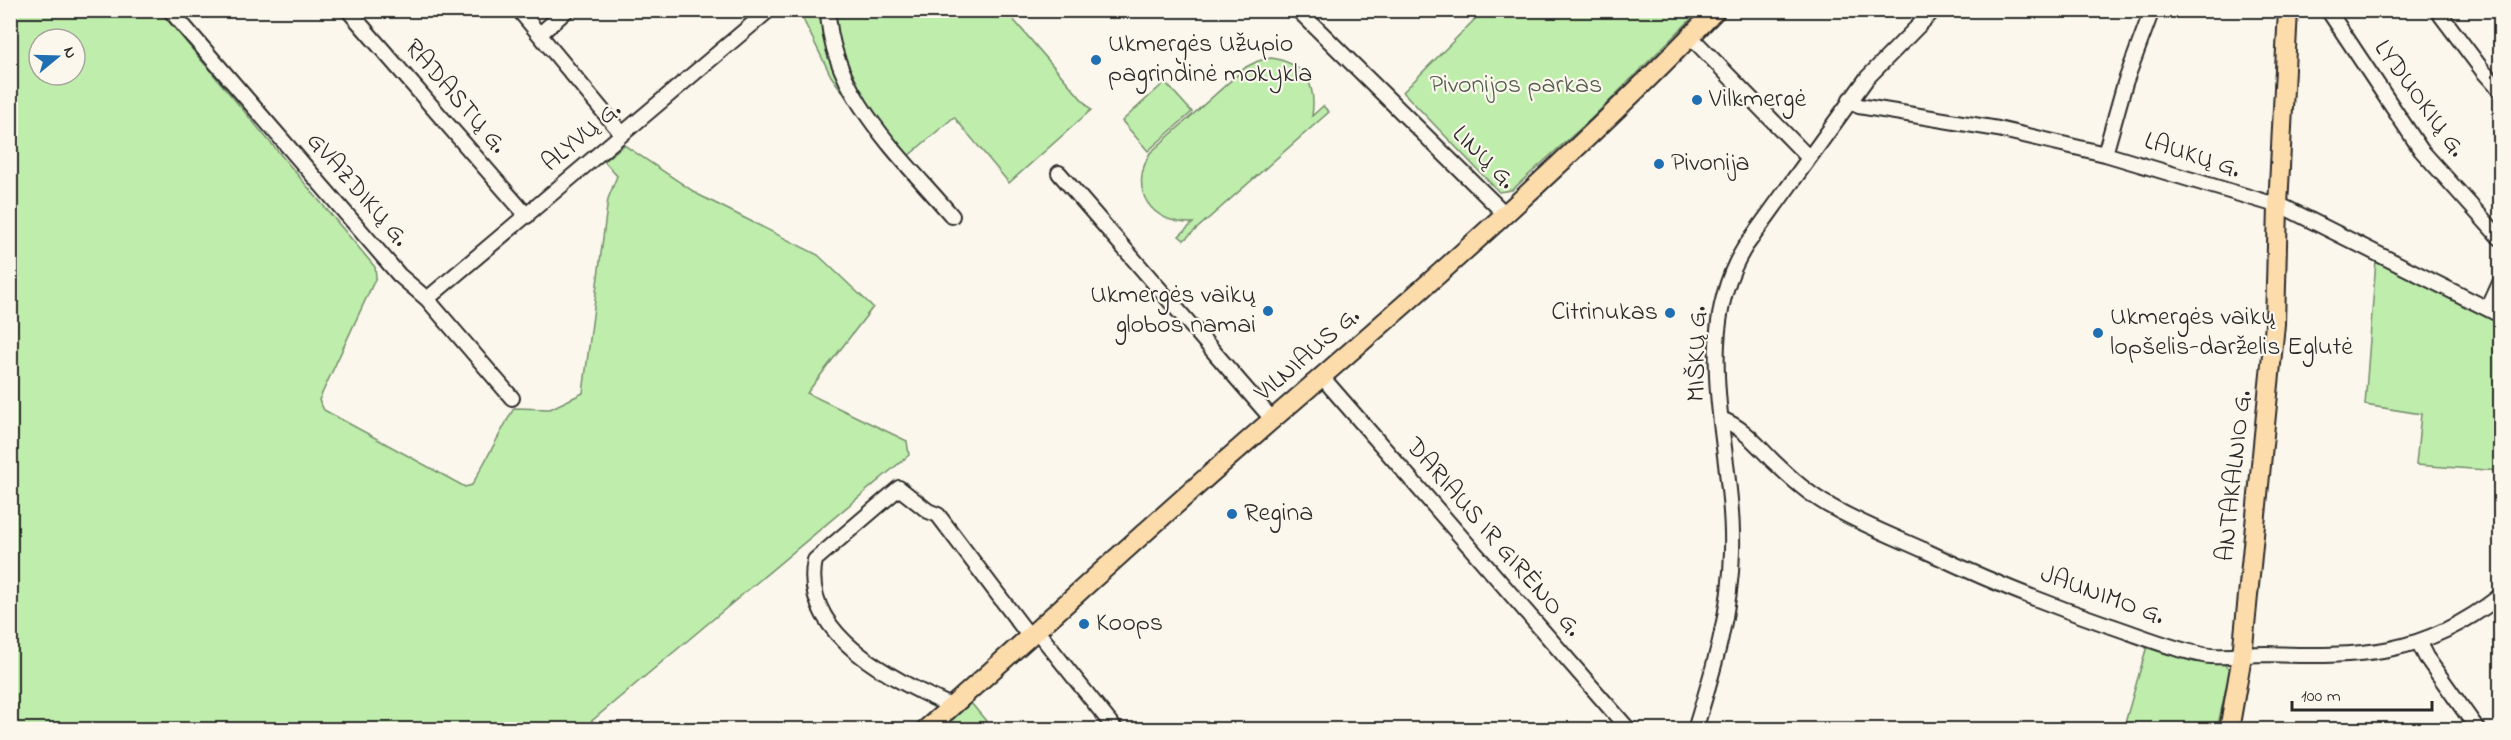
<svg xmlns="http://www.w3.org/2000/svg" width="2511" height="740" font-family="'Indie Flower',sans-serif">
  <rect width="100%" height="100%" fill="#fbf7ec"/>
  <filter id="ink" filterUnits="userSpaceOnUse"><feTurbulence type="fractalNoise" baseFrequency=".0167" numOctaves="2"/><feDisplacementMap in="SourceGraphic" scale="12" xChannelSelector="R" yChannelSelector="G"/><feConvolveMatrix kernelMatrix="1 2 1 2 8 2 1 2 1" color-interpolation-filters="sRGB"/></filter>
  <g filter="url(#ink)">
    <path fill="#beedac" stroke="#748c6c" stroke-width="1.5" fill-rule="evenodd" d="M 1484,10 L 1699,10 L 1699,11 L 1591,119 L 1512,190 L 1499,192 L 1403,92 Z
      M 10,11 L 160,11 L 375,267 L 376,277 L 319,400 L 324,410 L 465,487 L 472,485 L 514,408 L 550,409 L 583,393 L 608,199 L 617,176 L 604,161 L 624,145 L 699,195 L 818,255 L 873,307 L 807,393 L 907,441 L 909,455 L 582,729 L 11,729 ZM 39,39 L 75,39 L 75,75 L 39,75 Z
      M 799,11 L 1006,11 L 1091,110 L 1009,183 L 954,117 L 900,163 L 859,115 L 831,76 Z
      M 1271,58 C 1304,63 1317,83 1312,116 L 1323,106 L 1329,112 L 1184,240 L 1179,236 L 1193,223 C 1151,224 1128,191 1150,153 L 1246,67 L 1258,61 Z
      M 1165,82 L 1192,112 L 1148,151 L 1122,121 Z
      M 2376,260 L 2500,323 L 2500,471 L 2416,465 L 2421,414 L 2365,405 Z
      M 2147,646 L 2222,662 L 2230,671 L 2217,729 L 2123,730 Z
      M 971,703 L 986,721 L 984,729 L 942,729 Z"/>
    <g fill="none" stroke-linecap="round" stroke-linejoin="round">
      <g stroke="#2b2b2b" stroke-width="18">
        <path id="minor" d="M 170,10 L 399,275 L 427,299 L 512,398
          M 348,10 L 527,216
          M 519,10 L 622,134
          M 828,10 C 830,93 902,157 952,216
          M 1298,10 L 1506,215
          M 2328,10 L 2421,150 L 2500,238
          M 2437,10 L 2483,71 L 2500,90
          M 540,34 L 567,10
          M 1691,37 L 1808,157
          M 1850,99 L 1859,106 L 1998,129 L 2105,154 L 2286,208 L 2500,315
          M 2105,154 L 2125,83 L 2152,10
          M 1059,173 L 1272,419
          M 427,299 L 769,10
          M 2488,309 L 2500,283
          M 1322,377 L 1629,730
          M 1721,419 C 1743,427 1757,445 1773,461 C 1791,478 1808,494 1830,506 C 1861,524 1895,537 1928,552 C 1987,580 2046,604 2108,625 C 2139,635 2171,649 2203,655 C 2225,659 2244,654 2266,654 C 2361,657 2422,657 2500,596
          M 1037,631 L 1116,730
          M 2419,643 L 2426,657 L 2478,730
          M 951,706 C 895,680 799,636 815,560 L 899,488 L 928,511 L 938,515 L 1030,637
          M 1695,730 C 1713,671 1731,613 1732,551 C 1735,451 1688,338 1745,247 L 1867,78 L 1934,10"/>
      </g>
      <g stroke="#2b2b2b" stroke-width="22">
        <path id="major" d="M 925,730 C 1042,627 1156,520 1274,418 C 1426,287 1576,155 1716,10
          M 2229,730 L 2242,656 L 2275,324 L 2278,206 L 2288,10"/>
      </g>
      <use href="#minor" stroke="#fbf7ec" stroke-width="14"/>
      <use href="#major" stroke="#fddcac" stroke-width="18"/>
    </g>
  </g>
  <g fill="#1f6fb2" stroke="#fbf7ec" stroke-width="2">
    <circle cx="1096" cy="60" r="6"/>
    <circle cx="1697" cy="100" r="6"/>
    <circle cx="1659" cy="164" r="6"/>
    <circle cx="1268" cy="311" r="6"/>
    <circle cx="1670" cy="313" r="6"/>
    <circle cx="2098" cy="333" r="6"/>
    <circle cx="1232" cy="514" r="6"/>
    <circle cx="1084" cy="624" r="6"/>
  </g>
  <g text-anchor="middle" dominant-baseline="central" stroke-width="4.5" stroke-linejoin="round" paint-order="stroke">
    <g font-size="26" fill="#2b2b2b" stroke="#fbf7ec" text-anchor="start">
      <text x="1108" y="45">Ukmergės Užupio<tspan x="1108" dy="30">pagrindinė mokykla</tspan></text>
      <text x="1709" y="100">Vilkmergė</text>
      <text x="1671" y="164">Pivonija</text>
      <text x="1256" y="296" text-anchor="end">Ukmergės vaikų<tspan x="1256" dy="30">globos namai</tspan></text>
      <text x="1658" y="313" text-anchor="end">Citrinukas</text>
      <text x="2110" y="318">Ukmergės vaikų<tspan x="2110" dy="30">lopšelis-darželis Eglutė</tspan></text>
      <text x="1244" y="514">Regina</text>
      <text x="1096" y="624">Koops</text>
    </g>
    <g font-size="26" fill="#505c4b" stroke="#fbf7ec">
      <text x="1516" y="86">Pivonijos parkas</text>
    </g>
    <g font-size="26" fill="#2b2b2b" stroke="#fbf7ec">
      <text transform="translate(455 97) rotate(49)">RADASTŲ G.</text>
      <text transform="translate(2419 99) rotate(54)">LYDUOKIŲ G.</text>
      <text transform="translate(582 137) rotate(-40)">ALYVŲ G.</text>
      <text transform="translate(2192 156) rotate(18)">LAUKŲ G.</text>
      <text transform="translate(1483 158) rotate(45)">LINŲ G.</text>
      <text transform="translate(357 190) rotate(49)">GVAZDIKŲ G.</text>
      <text transform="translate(1698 354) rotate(-89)">MIŠKŲ G.</text>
      <text transform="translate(1308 355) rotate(-41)">VILNIAUS G.</text>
      <text transform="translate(2235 476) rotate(-84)">ANTAKALNIO G.</text>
      <text transform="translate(1493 538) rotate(49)">DARIAUS IR GIRĖNO G.</text>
      <text transform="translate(2102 596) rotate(20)">JAUNIMO G.</text>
    </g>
  </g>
  <rect width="2511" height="740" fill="none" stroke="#fbf7ec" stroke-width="36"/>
  <rect x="18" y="18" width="2475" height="704" fill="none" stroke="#2b2b2b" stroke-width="2" filter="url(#ink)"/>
  <g transform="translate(57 57) rotate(71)"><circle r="28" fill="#fbf7ec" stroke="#a8a59f" stroke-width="1.5"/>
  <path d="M0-4.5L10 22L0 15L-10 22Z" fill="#1f6fb2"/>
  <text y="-9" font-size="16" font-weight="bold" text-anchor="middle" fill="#2b2b2b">N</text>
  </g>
  <path d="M2292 701v9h140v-9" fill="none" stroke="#2b2b2b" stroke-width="3"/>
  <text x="2301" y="701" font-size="18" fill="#2b2b2b" stroke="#fbf7ec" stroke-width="4.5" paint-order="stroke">100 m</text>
</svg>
